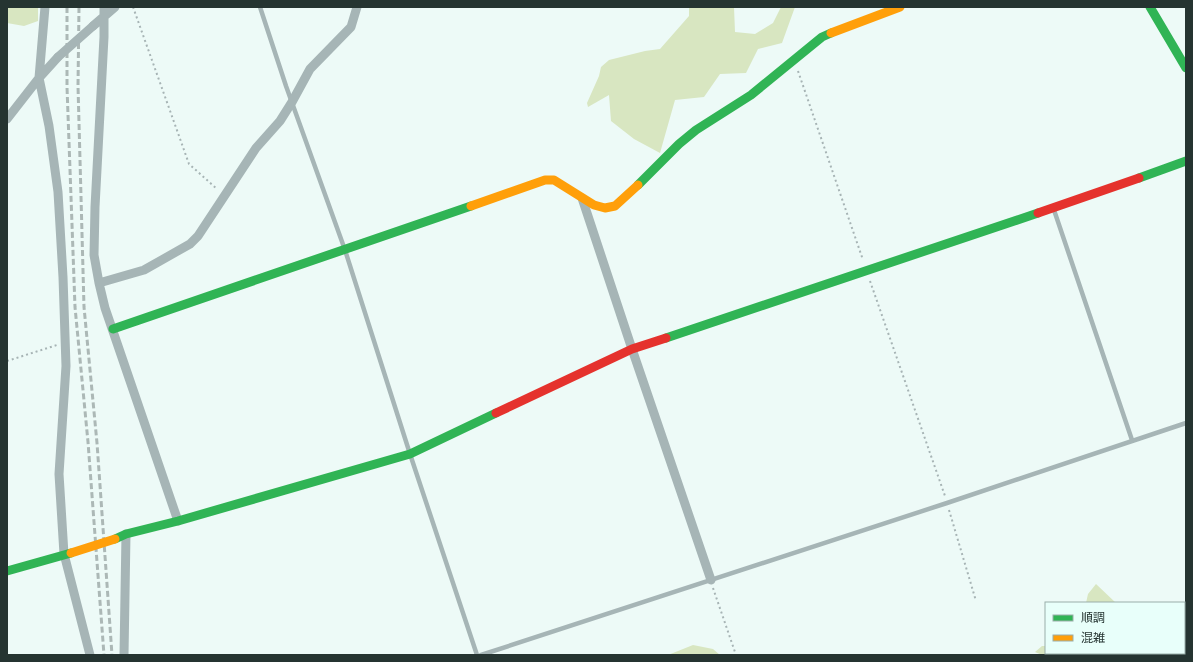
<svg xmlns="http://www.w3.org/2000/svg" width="1193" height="662" font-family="'Titillium Web','Noto Sans JP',sans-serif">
  <rect width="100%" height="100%" fill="#edfaf7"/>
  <path fill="#d8e6c1" d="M 7,7 L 38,7 L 38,21 L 24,26 L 7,23 Z
    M 689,7 L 734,7 L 735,32 L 755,34 L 773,23 L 781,7 L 795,7 L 782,43 L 758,49 L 746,73 L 720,74 L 704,97 L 675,100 L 660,153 L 634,139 L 611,121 L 609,95 L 588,107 L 587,103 L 599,76 L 601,67 L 609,60 L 645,51 L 660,49 L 689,16 Z
    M 1096,584 L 1116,603 L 1086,603 L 1088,594 Z
    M 1186,608 L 1186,655 L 1042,655 L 1035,652 L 1042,646 L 1046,646 L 1046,653 L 1184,653 L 1184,609 Z
    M 693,645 L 713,649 L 720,655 L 668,655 Z"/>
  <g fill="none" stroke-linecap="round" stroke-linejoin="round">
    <path stroke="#a7b4b5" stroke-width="2" stroke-dasharray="2 3" stroke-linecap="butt" d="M 133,7 L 189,164 L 217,189
      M 798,71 L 863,260
      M 870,281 L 945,496
      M 7,361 L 57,345
      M 949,510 L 976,601
      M 713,588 L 736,655"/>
    <path stroke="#a6b5b6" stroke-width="4.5" d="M 260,7 L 286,86 L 345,250 L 410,454 L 477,655
      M 1054,210 L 1132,440
      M 481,655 L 947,503 L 1186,423"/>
    <path stroke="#a6b5b6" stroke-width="9" d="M 45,7 L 39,78 L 49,126 L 58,192 L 63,277 L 66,366 L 59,474 L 64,554 L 90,655
      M 104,7 L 104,37 L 95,207 L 94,255 L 99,283 L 105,308 L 178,521
      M 93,26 L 115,7
      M 7,119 L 39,78 L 58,57
      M 582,198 L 632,349 L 711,580
      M 99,283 L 144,270 L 190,244 L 198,236 L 256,148 L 280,121 L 292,102 L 310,69 L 351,27 L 357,7
      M 124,655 L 126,534"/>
    <path stroke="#30b455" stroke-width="9" d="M 1150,7 L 1186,68
      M 1139,178 L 1186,161
      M 638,185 L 679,144 L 696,130 L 751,95 L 822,37 L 831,33
      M 113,329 L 471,206
      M 666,338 L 1038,213
      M 115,539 L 126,534 L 178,521 L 410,454 L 496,413
      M 7,571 L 71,553"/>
    <path stroke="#ff9f0a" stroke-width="9" d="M 831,33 L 900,7
      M 471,206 L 545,180 L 554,180 L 594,205 L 605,208 L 615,206 L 638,185"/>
    <path stroke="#e5322d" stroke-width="9" d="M 1038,213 L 1139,178
      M 496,413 L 632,349 L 666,338"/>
    <path stroke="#acb8b6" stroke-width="3" stroke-dasharray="6 3" stroke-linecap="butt" d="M 67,7 L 67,87 L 75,307 L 88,442 L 104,655
      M 79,7 L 78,86 L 84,307 L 97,443 L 112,655"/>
    <path stroke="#a6b5b6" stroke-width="9" d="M 58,57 L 93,26"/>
    <path stroke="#ff9f0a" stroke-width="9" d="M 71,553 L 115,539"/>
  </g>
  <rect width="1193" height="662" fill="none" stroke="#253431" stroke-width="16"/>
  <rect x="1045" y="602" width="140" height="52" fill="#e8fffa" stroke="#9aaeaa"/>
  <rect x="1053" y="615" width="20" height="6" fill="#30b455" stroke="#9aaeaa"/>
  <text x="1081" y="622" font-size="12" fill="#253431">順調</text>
  <rect x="1053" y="635" width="20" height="6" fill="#ff9f0a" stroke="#9aaeaa"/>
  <text x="1081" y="642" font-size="12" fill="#253431">混雑</text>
</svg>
